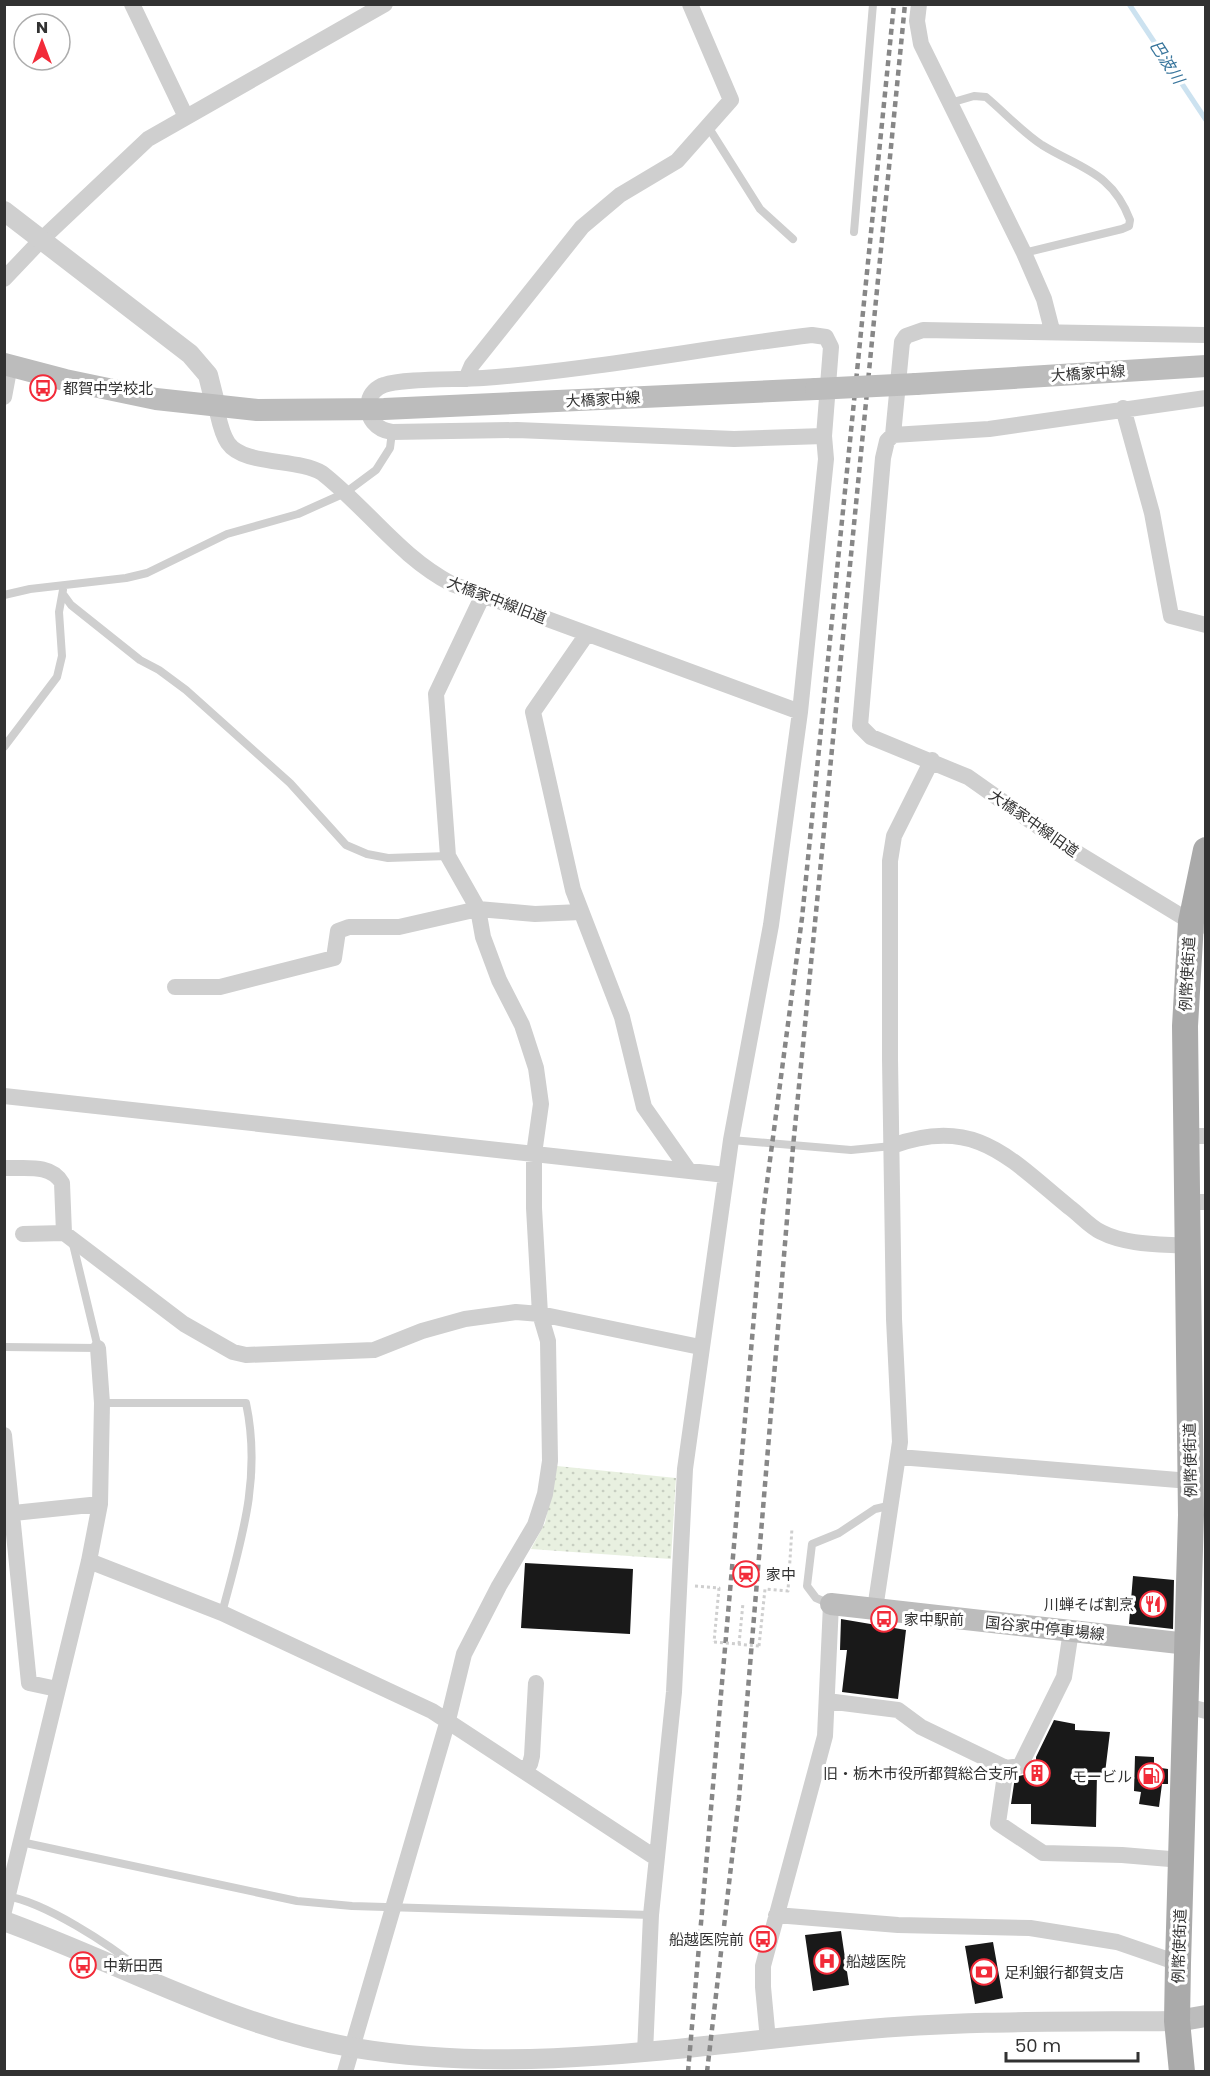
<svg xmlns="http://www.w3.org/2000/svg" width="1210" height="2076" font-family="Poppins,'Noto Sans JP',sans-serif">
  <defs>
    <pattern id="grass-dots" width="8" height="8" patternUnits="userSpaceOnUse" patternTransform="scale(1.5)"><rect width="8" height="8" fill="#e8f0e0"/><path d="M2 2h.1M6 6h.1" fill="none" stroke="#c7cec1" stroke-width="1.8" stroke-linecap="round"/></pattern>
  </defs>
  <rect width="100%" height="100%" fill="#fff"/>
  <path fill="url(#grass-dots)" d="M 557,1466 L 676,1478 L 671,1559 L 531,1549 L 545,1523 Z"/>
  <g fill="none" stroke-linecap="round" stroke-linejoin="round">
    <path stroke="#cce2f0" stroke-width="5" d="M 1129,4 L 1206,120"/>
  </g>
  <path fill="#191919" d="M 525,1563 L 633,1569 L 630,1634 L 521,1628 Z
    M 1133,1576 L 1174,1580 L 1173,1629 L 1129,1624 Z
    M 841,1619 L 906,1630 L 898,1699 L 842,1692 L 847,1650 L 840,1650 Z
    M 1054,1720 L 1075,1724 L 1075,1730 L 1110,1732 L 1105,1773 L 1097,1773 L 1096,1827 L 1031,1824 L 1031,1804 L 1011,1804 L 1015,1777 L 1036,1772 L 1036,1757 Z
    M 1135,1756 L 1154,1757 L 1154,1767 L 1168,1769 L 1168,1784 L 1162,1784 L 1159,1807 L 1139,1804 L 1141,1792 L 1134,1791 Z
    M 841,1931 L 849,1985 L 813,1991 L 805,1935 Z
    M 993,1942 L 1003,1998 L 975,2004 L 965,1946 Z"/>
  <g fill="none" stroke-linecap="round" stroke-linejoin="round">
    <path stroke="#cfcfcf" stroke-width="3" stroke-dasharray="3 3" stroke-linecap="butt" d="M 695,1586 L 719,1588 L 714,1642
      M 739,1644 L 743,1603
      M 759,1646 L 765,1589 L 788,1591 L 792,1528"/>
    <path stroke="#cfcfcf" stroke-width="8" d="M 950,103 L 974,96 L 986,97 C 1004,112 1022,132 1042,145 C 1081,169 1112,172 1130,220 L 1129,226 L 1122,229 L 1024,253
      M 707,125 L 760,209 L 793,239
      M 854,232 L 873,4
      M 63,594 L 71,605 L 140,660 L 159,670 L 186,690 L 290,783 L 346,845 L 367,854 L 388,858 L 448,856
      M 4,595 L 30,589 L 126,578 L 147,573 L 227,534 L 298,514 L 345,493 L 376,470 L 390,448 L 392,432
      M 4,747 L 57,677 L 62,656 L 59,612 L 63,590
      M 731,1140 L 851,1150 L 892,1146
      M 4,1347 L 98,1348 L 72,1240
      M 102,1403 L 246,1403 C 262,1478 241,1541 222,1613
      M 830,1604 L 816,1598 L 807,1586 L 812,1544 L 839,1533 L 875,1509 L 892,1505
      M 21,1842 L 297,1901 L 352,1906 L 651,1915
      M 6,1896 C 45,1902 110,1945 141,1970"/>
    <path stroke="#cfcfcf" stroke-width="16" d="M 132,4 L 186,117
      M 919,4 L 917,21 L 921,44 L 1024,253 L 1044,299 L 1052,330
      M 4,279 L 42,239 L 148,139 L 385,4
      M 1206,335 L 923,330 L 906,336 L 902,342 L 893,435 L 989,429 L 1206,398
      M 466,379 L 472,365 L 582,227 L 620,195 L 677,161 L 731,100 L 690,4
      M 4,397 L 10,365
      M 216,407 C 219,419 221,433 228,443 C 244,466 297,458 322,473 C 367,508 400,557 452,584 L 800,712
      M 1123,408 L 1152,513 L 1171,616 L 1206,625
      M 893,435 L 887,441 L 883,458 L 860,726 L 871,737 L 968,777 L 1066,846 L 1191,922 L 1206,926
      M 587,634 L 533,712 L 573,890 L 622,1017 L 644,1107 L 689,1171
      M 175,987 L 220,987 L 334,958 L 338,931 L 349,927 L 399,927 L 478,909 L 535,914 L 581,912
      M 4,1096 L 726,1175
      M 1185,1136 L 1206,1136
      M 892,1146 C 975,1115 1009,1158 1069,1207 C 1079,1214 1090,1227 1101,1232 C 1126,1245 1160,1244 1187,1246
      M 4,1168 C 24,1169 51,1163 62,1183 L 64,1233
      M 1186,1202 L 1206,1202
      M 23,1234 L 64,1233 L 184,1324 L 233,1352 L 246,1355 L 374,1350 L 422,1331 L 465,1319 L 516,1312 L 540,1314 L 700,1347
      M 4,1435 L 29,1683 L 57,1689
      M 899,1457 L 1190,1481
      M 4,1514 L 100,1504
      M 89,1561 L 222,1613 L 432,1711 L 656,1858
      M 875,1609 L 900,1442 L 894,1319 L 890,1059 L 890,861 L 894,836 L 932,760
      M 1071,1631 L 1064,1677 L 1020,1766 L 1006,1768 L 998,1823 L 1043,1853 L 1122,1855 L 1182,1860
      M 827,1701 L 898,1710 L 921,1727 L 1006,1768
      M 1186,1706 L 1206,1711
      M 523,1770 L 530,1764 L 532,1756 L 536,1683
      M 4,1911 L 89,1561 L 100,1504 L 102,1403 L 98,1348
      M 776,1915 L 898,1925 L 1030,1928 L 1117,1942 L 1178,1963
      M 768,2040 L 763,1987 L 763,1966 L 825,1736 L 831,1604
      M 645,2053 L 651,1915 L 674,1692 L 685,1469 L 731,1140 L 771,925 L 800,712 L 826,459 L 824,436 L 831,347 L 826,337 L 812,335 C 703,348 593,370 483,378 C 459,380 404,378 384,385 C 377,387 370,394 369,401 C 365,418 377,430 392,432 L 517,430 L 734,439 L 824,436
      M 345,2072 L 448,1720 L 464,1654 L 499,1586 L 535,1525 L 545,1494 L 550,1461 L 548,1341 L 540,1314 L 534,1208 L 534,1154 L 541,1104 L 536,1068 L 522,1025 L 499,980 L 483,937 L 478,909 L 448,856 L 436,694 L 482,597"/>
    <path stroke="#cfcfcf" stroke-width="20" d="M 4,211 L 190,354 L 208,375 L 216,407
      M 4,1921 C 122,1964 230,2026 355,2048 C 523,2076 691,2045 858,2030 C 964,2020 1071,2022 1177,2021"/>
    <path stroke="#bcbcbc" stroke-width="22" d="M 4,364 L 65,380 L 156,399 L 257,410 L 384,409 L 816,389
      M 916,384 L 1206,366
      M 831,1604 L 1188,1644
      M 1177,2021 L 1206,2016"/>
    <path stroke="#aaa" stroke-width="26" d="M 1182,2072 L 1177,2021 L 1178,1963 L 1191,1515 L 1185,1026 L 1191,922 L 1206,850"/>
    <path stroke="#878787" stroke-width="4.5" stroke-dasharray="6 4.5" stroke-linecap="butt" d="M 688,2072 L 763,1213 L 802,918 L 894,4
      M 707,2072 L 739,1798 L 793,1147 L 905,4"/>
    <path stroke="#cfcfcf" stroke-width="3" stroke-dasharray="3 3" stroke-linecap="butt" d="M 714,1642 L 759,1646"/>
    <path stroke="#bcbcbc" stroke-width="22" d="M 816,389 L 916,384"/>
  </g>
  <defs>
    <g id="bus-ring" transform="scale(1.35)"><circle r="9.5" fill="#fff" stroke="#f22b39" stroke-width="1.5"/><path d="M-5-6H5V4H4V6H2V4H-2V6H-4V4H-5ZM-3.5-4V0h7V-4ZM-3.5 1.2v1.5H-2V1.2ZM2 1.2v1.5H3.5V1.2Z" fill="#f22b39"/></g>
    <g id="station-ring" transform="scale(1.35)"><circle r="9.5" fill="#fff" stroke="#f22b39" stroke-width="1.5"/><path d="M-3-6H3Q5-6 5-4V2Q5 4 3 4L4.5 6H3L1.5 4h-3L-3 6H-4.5L-3 4Q-5 4-5 2V-4Q-5-6-3-6ZM-3.5-4v3h7v-3ZM-3.5 1v1.5H-2V1ZM2 1v1.5H3.5V1Z" fill="#f22b39"/></g>
    <g id="restaurant-ring" transform="scale(1.35)"><circle r="9.5" fill="#fff" stroke="#f22b39" stroke-width="1.5"/><path d="M-5-6h1v4h1v-4h1v4h1v-4h1v5L-1.5 .5V6h-2V.5L-5-1ZM5-6V6H3V1.5H1.5Q1.5-4 5-6Z" fill="#f22b39"/></g>
    <g id="building-ring" transform="scale(1.35)"><circle r="9.5" fill="#fff" stroke="#f22b39" stroke-width="1.5"/><path d="M-4-6H4V6H1V3H-1V6H-4ZM-2.5-4.3h1.7v1.8h-1.7ZM.8-4.3h1.7v1.8H.8ZM-2.5-1h1.7V.8h-1.7ZM.8-1h1.7V.8H.8Z" fill="#f22b39"/></g>
    <g id="fuel-ring" transform="scale(1.35)"><circle r="9.5" fill="#fff" stroke="#f22b39" stroke-width="1.5"/><path d="M-5.5-6h7V0h2V4h1.3V-2.5L3-4.5l.8-.8L6-3V5H2.5V1h-1V6h-7ZM-4.2-4.7v3.2H.2V-4.7Z" fill="#f22b39"/></g>
    <g id="hospital-ring" transform="scale(1.35)"><circle r="9.5" fill="#fff" stroke="#f22b39" stroke-width="1.5"/><path d="M-5-5h3v3.5h4V-5h3V5h-3V1.5h-4V5h-3Z" fill="#f22b39"/></g>
    <g id="bank-ring" transform="scale(1.35)"><circle r="9.5" fill="#fff" stroke="#f22b39" stroke-width="1.5"/><path d="M-6-4H6V4H-6ZM0-2.3a2.3 2.3 0 1 0 0 4.6a2.3 2.3 0 1 0 0-4.6Z" fill="#f22b39"/></g>
  </defs>
  <g fill-rule="evenodd">
    <use href="#bus-ring" x="43" y="388"/>
    <use href="#station-ring" x="746" y="1574"/>
    <use href="#restaurant-ring" x="1153" y="1604"/>
    <use href="#bus-ring" x="884" y="1619"/>
    <use href="#building-ring" x="1037" y="1773"/>
    <use href="#fuel-ring" x="1151" y="1776"/>
    <use href="#bus-ring" x="763" y="1939"/>
    <use href="#hospital-ring" x="827" y="1961"/>
    <use href="#bus-ring" x="83" y="1965"/>
    <use href="#bank-ring" x="984" y="1972"/>
  </g>
  <g text-anchor="middle" dominant-baseline="central" stroke-width="6" stroke-linejoin="round" paint-order="stroke">
    <g font-size="15" fill="#323232" stroke="#fff">
      <text transform="translate(1088 373) rotate(-4)">大橋家中線</text>
      <text transform="translate(603 399) rotate(-3)">大橋家中線</text>
      <text transform="translate(497 600) rotate(21)">大橋家中線旧道</text>
      <text transform="translate(1034 823) rotate(35)">大橋家中線旧道</text>
      <text transform="translate(1187 974) rotate(-87)">例幣使街道</text>
      <text transform="translate(1190 1460) rotate(-91)">例幣使街道</text>
      <text transform="translate(1045 1628) rotate(6)">国谷家中停車場線</text>
      <text transform="translate(1179 1946) rotate(-88)">例幣使街道</text>
    </g>
    <g font-size="15" fill="#323232" stroke="#fff" text-anchor="start">
      <text x="63" y="388">都賀中学校北</text>
      <text x="766" y="1574">家中</text>
      <text x="1134" y="1604" text-anchor="end">川蝉そば割烹</text>
      <text x="904" y="1619">家中駅前</text>
      <text x="1018" y="1773" text-anchor="end">旧・栃木市役所都賀総合支所</text>
      <text x="1132" y="1776" text-anchor="end">モービル</text>
      <text x="744" y="1939" text-anchor="end">船越医院前</text>
      <text x="846" y="1961">船越医院</text>
      <text x="103" y="1965">中新田西</text>
      <text x="1004" y="1972">足利銀行都賀支店</text>
    </g>
    <g font-size="16" font-style="italic" fill="#38759c" stroke="#fff">
      <text transform="translate(1167 62) rotate(57)">巴波川</text>
    </g>
  </g>
  <rect width="1210" height="2076" fill="none" stroke="#323232" stroke-width="12"/>
  <g transform="translate(42 42)"><circle r="28" fill="#ffffff" stroke="#adadad" stroke-width="1.5"/>
  <path d="M0-4.5L10 22L0 15L-10 22Z" fill="#f22b39"/>
  <text y="-9" font-size="16" font-weight="bold" text-anchor="middle" fill="#323232">N</text>
  </g>
  <path d="M1006 2052v9h132v-9" fill="none" stroke="#323232" stroke-width="3"/>
  <text x="1015" y="2052" font-size="18" fill="#323232" stroke="#ffffff" stroke-width="4.5" paint-order="stroke">50 m</text>
</svg>
